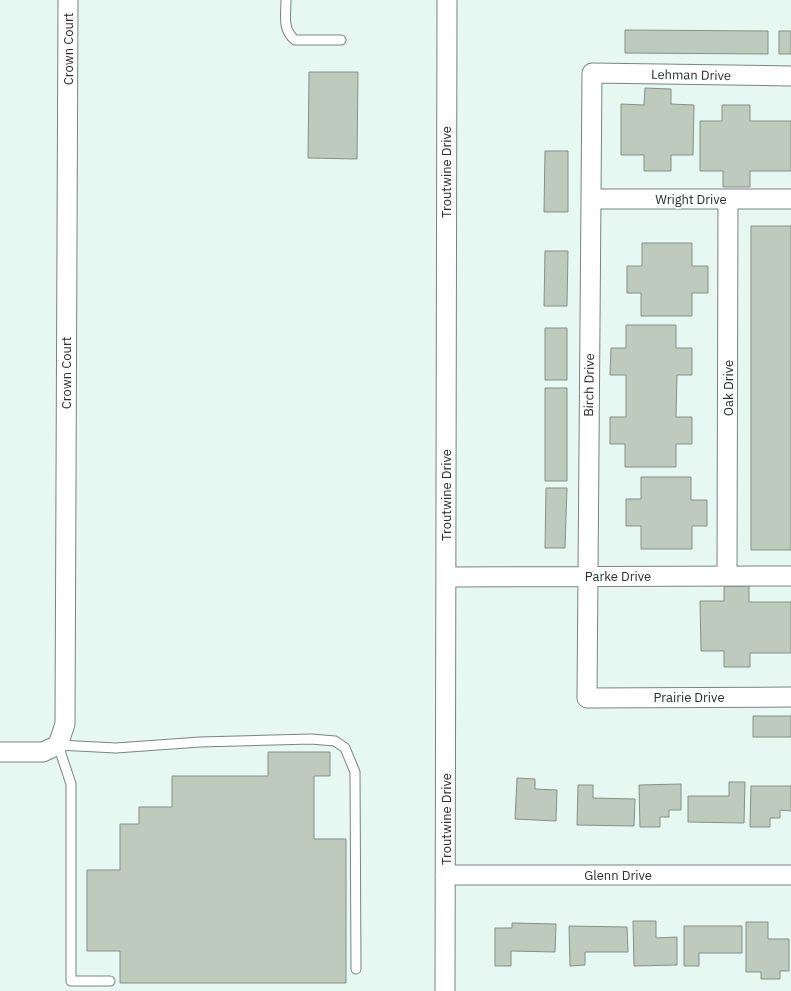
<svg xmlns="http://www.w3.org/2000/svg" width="791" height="991" font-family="'IBM Plex Sans',sans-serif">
  <rect width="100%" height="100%" fill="#e6f8f1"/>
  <path fill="#becabe" stroke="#869186" d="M 625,30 L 768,31 L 768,54 L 625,53 Z
    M 779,31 L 791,31 L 791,54 L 779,54 Z
    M 309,72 L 358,72 L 357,159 L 308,158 Z
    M 645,88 L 671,89 L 671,104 L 694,105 L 693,155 L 671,155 L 671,171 L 644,171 L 644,155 L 621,155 L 621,104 L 644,105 Z
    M 722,105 L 750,105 L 750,121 L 791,121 L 791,171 L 750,171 L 750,187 L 723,187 L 723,171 L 700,171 L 700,121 L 722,121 Z
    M 545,151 L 568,151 L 568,212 L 544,212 Z
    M 751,226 L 791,226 L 791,550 L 751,550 Z
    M 642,243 L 692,243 L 692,266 L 708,266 L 708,293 L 692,293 L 692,316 L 641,316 L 641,293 L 627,293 L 627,266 L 642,266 Z
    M 545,251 L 568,251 L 567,306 L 544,306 Z
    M 626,325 L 676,325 L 676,348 L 692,348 L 692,375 L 677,375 L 676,417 L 692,417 L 692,444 L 676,444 L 676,467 L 625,467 L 625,444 L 610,444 L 610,417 L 626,417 L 626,375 L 610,375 L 611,348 L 626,348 Z
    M 545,328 L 567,328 L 567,380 L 545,380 Z
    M 545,388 L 567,388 L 567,481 L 545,481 Z
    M 641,477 L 691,477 L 691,500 L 707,500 L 707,526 L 692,526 L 692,549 L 641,549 L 641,526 L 626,526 L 626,499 L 641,499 Z
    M 546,488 L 567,488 L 565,548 L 545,548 Z
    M 724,586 L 749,586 L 749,602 L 791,602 L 791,653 L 750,653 L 750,667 L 724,667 L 724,651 L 701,651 L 700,601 L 724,601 Z
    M 753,716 L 791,716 L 791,737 L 753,737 Z
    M 268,752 L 330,752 L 330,776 L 314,776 L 314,839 L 346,839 L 346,983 L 120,983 L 120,951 L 87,951 L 87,870 L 120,870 L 120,824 L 139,824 L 139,807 L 172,807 L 172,776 L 268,776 Z
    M 517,778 L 535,779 L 535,789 L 557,790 L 556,821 L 515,819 Z
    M 729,782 L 745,782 L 744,823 L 688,822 L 688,796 L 729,796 Z
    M 681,784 L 681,810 L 669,810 L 669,817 L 660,817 L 660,827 L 640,827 L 639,785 Z
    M 578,785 L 593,785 L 593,798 L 635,799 L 634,826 L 577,825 Z
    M 751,786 L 791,786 L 791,811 L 780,810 L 780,818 L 770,818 L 770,827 L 750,827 Z
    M 633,921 L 656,921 L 656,938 L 677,937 L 677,965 L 634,966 Z
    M 746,922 L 768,922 L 768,939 L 789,939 L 789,971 L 780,971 L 780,979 L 761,979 L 761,972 L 746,972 Z
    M 512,923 L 556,924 L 555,952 L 511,951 L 511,966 L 495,966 L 495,928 L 512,928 Z
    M 569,926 L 627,927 L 628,952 L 585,952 L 585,965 L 570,966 Z
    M 684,926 L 742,926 L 742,953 L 699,953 L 699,966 L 684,966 Z"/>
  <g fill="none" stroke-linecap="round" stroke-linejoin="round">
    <g stroke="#758680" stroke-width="11">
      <path id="service" d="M 286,0 C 286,16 282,29 295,40 L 341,40
        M 110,981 L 71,981 L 71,784 L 58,745 L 116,748 L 200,742 L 311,739 L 335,741 L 345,748 L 355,772 L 356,969"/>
    </g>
    <g stroke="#758680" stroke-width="21">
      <path id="minor" d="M 791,76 L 592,73 L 587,698 L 791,697
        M 591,199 L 791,199
        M 727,576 L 728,199
        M 446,577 L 791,576
        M 0,752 L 43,752 L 58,745 L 65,724 L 68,0
        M 445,875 L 791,875
        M 445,991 L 447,0"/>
    </g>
    <use href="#service" stroke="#fff" stroke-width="9"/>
    <use href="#minor" stroke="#fff" stroke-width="19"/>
  </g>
  <g text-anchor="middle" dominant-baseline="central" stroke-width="3.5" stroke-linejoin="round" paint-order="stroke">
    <g font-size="13" fill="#282f2d" stroke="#fff">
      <text transform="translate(68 49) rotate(-90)">Crown Court</text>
      <text transform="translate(691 75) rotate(1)">Lehman Drive</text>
      <text transform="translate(446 172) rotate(-90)">Troutwine Drive</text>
      <text x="691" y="199">Wright Drive</text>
      <text transform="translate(66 373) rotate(-90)">Crown Court</text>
      <text transform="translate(589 385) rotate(-89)">Birch Drive</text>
      <text transform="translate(728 388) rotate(-90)">Oak Drive</text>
      <text transform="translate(446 495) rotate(-90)">Troutwine Drive</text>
      <text x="618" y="576">Parke Drive</text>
      <text x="689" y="697">Prairie Drive</text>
      <text transform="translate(446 819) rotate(-90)">Troutwine Drive</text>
      <text x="618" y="875">Glenn Drive</text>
    </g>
  </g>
</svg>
